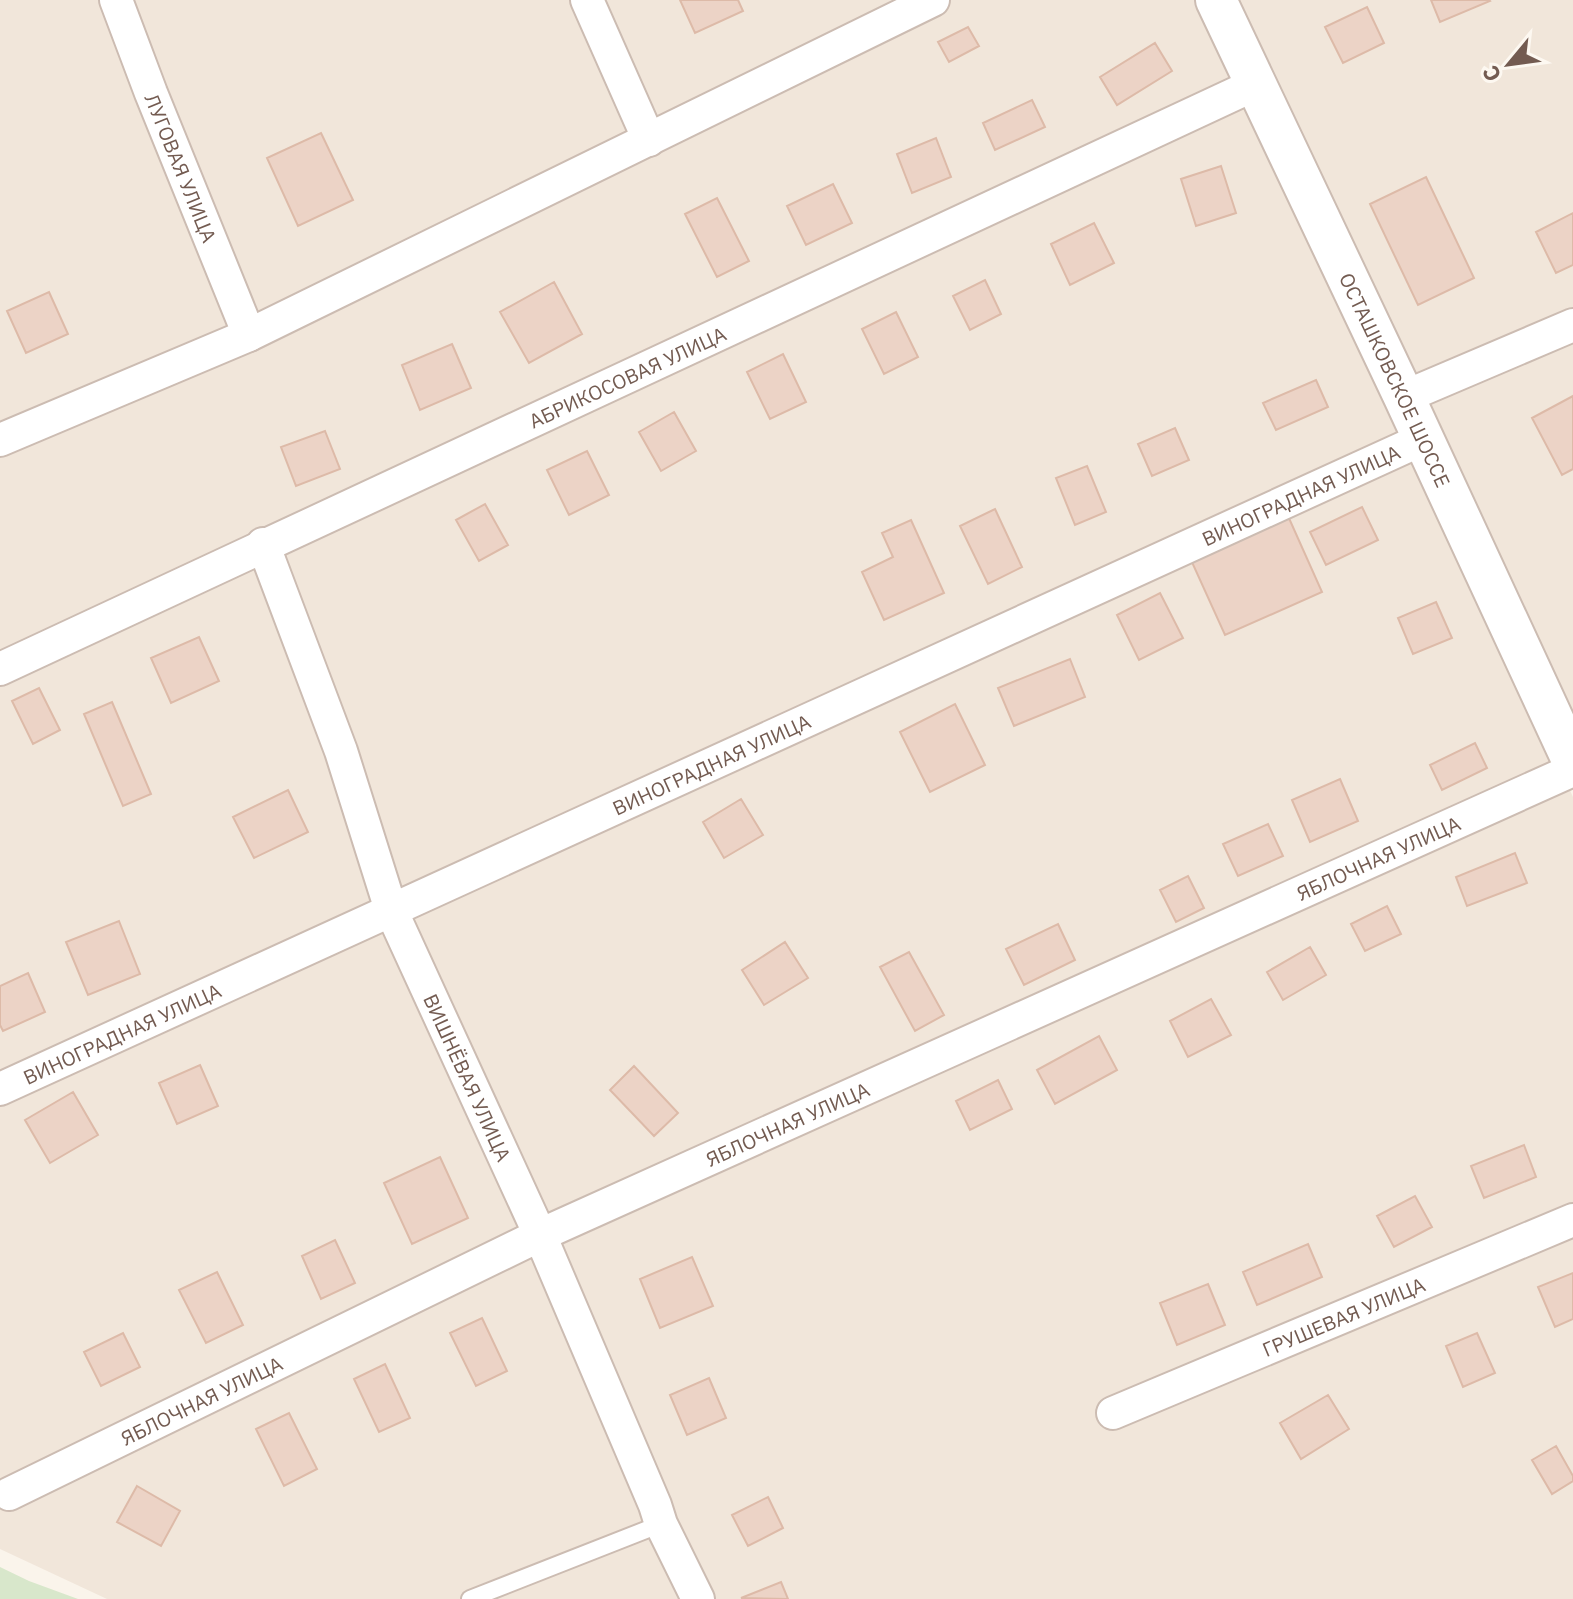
<svg xmlns="http://www.w3.org/2000/svg" width="1573" height="1599" font-family="'IBM Plex Sans',sans-serif">
  <rect width="100%" height="100%" fill="#faf4eb"/>
  <path fill="#f1e6da" d="M 0,0 L 1209,0 L 1573,797 L 1573,1599 L 107,1599 L 0,1549 Z
    M 1229,0 L 1573,0 L 1573,742 Z"/>
  <path fill="#d8e7cb" d="M 0,1567 L 29,1581 L 78,1599 L 0,1599 Z"/>
  <path fill="#ecd3c6" stroke="#ddbaa8" stroke-width="2" d="M 680,0 L 738,0 L 743,11 L 695,33 Z
    M 1431,0 L 1489,0 L 1490,1 L 1440,22 Z
    M 1367,7 L 1384,43 L 1343,63 L 1325,27 Z
    M 968,27 L 979,46 L 949,62 L 938,42 Z
    M 1155,43 L 1172,71 L 1117,105 L 1100,77 Z
    M 1032,100 L 1045,127 L 995,150 L 983,123 Z
    M 321,133 L 353,200 L 298,226 L 267,158 Z
    M 936,138 L 951,177 L 912,193 L 897,154 Z
    M 1221,166 L 1236,213 L 1196,226 L 1181,179 Z
    M 1426,177 L 1474,278 L 1418,305 L 1370,204 Z
    M 833,184 L 852,223 L 806,245 L 787,206 Z
    M 717,198 L 749,261 L 717,277 L 685,214 Z
    M 1573,213 L 1573,265 L 1556,273 L 1536,232 Z
    M 1094,223 L 1114,263 L 1070,285 L 1051,244 Z
    M 985,280 L 1001,314 L 970,330 L 953,296 Z
    M 554,282 L 582,334 L 529,363 L 500,312 Z
    M 49,292 L 68,334 L 26,353 L 7,311 Z
    M 896,312 L 918,357 L 884,374 L 862,329 Z
    M 452,344 L 471,388 L 420,410 L 402,365 Z
    M 783,354 L 806,402 L 770,419 L 747,372 Z
    M 1316,380 L 1328,407 L 1276,430 L 1263,403 Z
    M 1573,396 L 1573,469 L 1562,475 L 1532,418 Z
    M 674,412 L 696,451 L 661,471 L 639,432 Z
    M 1175,428 L 1189,460 L 1152,476 L 1138,444 Z
    M 325,431 L 340,469 L 296,486 L 281,447 Z
    M 587,451 L 609,495 L 569,515 L 547,470 Z
    M 1087,466 L 1106,512 L 1075,525 L 1056,478 Z
    M 485,504 L 508,545 L 479,561 L 456,520 Z
    M 1362,507 L 1378,540 L 1326,565 L 1310,532 Z
    M 995,509 L 1022,567 L 988,584 L 960,526 Z
    M 1288,516 L 1322,592 L 1225,635 L 1191,560 Z
    M 911,520 L 944,593 L 884,620 L 862,572 L 893,557 L 882,533 Z
    M 1160,593 L 1183,638 L 1139,660 L 1117,615 Z
    M 1436,602 L 1452,638 L 1413,654 L 1398,618 Z
    M 199,637 L 219,681 L 171,703 L 151,658 Z
    M 1070,659 L 1085,697 L 1014,726 L 998,688 Z
    M 39,688 L 60,730 L 33,744 L 12,701 Z
    M 112,702 L 151,794 L 123,806 L 84,714 Z
    M 955,704 L 985,765 L 930,792 L 900,732 Z
    M 1475,743 L 1487,768 L 1442,790 L 1430,765 Z
    M 1340,779 L 1358,821 L 1310,842 L 1292,800 Z
    M 288,790 L 308,832 L 254,858 L 233,817 Z
    M 741,799 L 763,835 L 724,858 L 703,822 Z
    M 1268,824 L 1283,856 L 1238,876 L 1223,844 Z
    M 1515,853 L 1527,883 L 1467,906 L 1456,877 Z
    M 1188,876 L 1204,908 L 1176,922 L 1160,890 Z
    M 1387,906 L 1401,934 L 1365,951 L 1351,924 Z
    M 119,921 L 140,974 L 88,995 L 66,942 Z
    M 1058,924 L 1075,960 L 1024,985 L 1006,949 Z
    M 785,942 L 808,978 L 764,1005 L 742,970 Z
    M 1310,947 L 1326,975 L 1283,1000 L 1267,972 Z
    M 909,952 L 944,1015 L 915,1031 L 880,967 Z
    M 28,973 L 45,1012 L 3,1031 L 0,1025 L 0,986 Z
    M 1211,999 L 1231,1035 L 1188,1057 L 1170,1021 Z
    M 1099,1036 L 1117,1070 L 1055,1104 L 1037,1070 Z
    M 200,1065 L 218,1106 L 177,1124 L 159,1083 Z
    M 634,1066 L 678,1113 L 654,1136 L 610,1090 Z
    M 998,1080 L 1012,1109 L 970,1130 L 956,1101 Z
    M 73,1092 L 98,1135 L 50,1163 L 25,1120 Z
    M 1524,1145 L 1536,1177 L 1484,1198 L 1471,1166 Z
    M 440,1157 L 468,1218 L 412,1244 L 384,1183 Z
    M 1415,1196 L 1432,1227 L 1394,1247 L 1377,1216 Z
    M 335,1240 L 355,1283 L 321,1299 L 302,1256 Z
    M 1308,1244 L 1322,1277 L 1257,1305 L 1243,1272 Z
    M 692,1257 L 713,1306 L 660,1328 L 640,1279 Z
    M 217,1272 L 243,1325 L 206,1343 L 179,1290 Z
    M 1573,1273 L 1573,1319 L 1555,1327 L 1538,1287 Z
    M 1208,1284 L 1225,1325 L 1177,1345 L 1160,1303 Z
    M 482,1318 L 507,1371 L 476,1386 L 450,1333 Z
    M 123,1333 L 140,1367 L 101,1386 L 84,1352 Z
    M 1477,1333 L 1495,1373 L 1463,1387 L 1446,1346 Z
    M 385,1364 L 410,1418 L 379,1432 L 354,1379 Z
    M 709,1378 L 726,1418 L 687,1435 L 670,1395 Z
    M 1328,1395 L 1349,1429 L 1301,1459 L 1280,1423 Z
    M 289,1413 L 317,1469 L 284,1486 L 256,1429 Z
    M 1556,1446 L 1573,1476 L 1573,1481 L 1552,1494 L 1532,1460 Z
    M 137,1486 L 180,1511 L 161,1546 L 117,1522 Z
    M 768,1497 L 783,1528 L 748,1546 L 732,1515 Z
    M 781,1582 L 788,1599 L 741,1598 Z"/>
  <g fill="none" stroke-linecap="round" stroke-linejoin="round">
    <g stroke="#ccbcb2" stroke-width="20">
      <path id="service" d="M 470,1599 L 661,1524"/>
    </g>
    <g stroke="#ccbcb2" stroke-width="36">
      <g id="minor">
        <path id="s1" d="M 116,0 L 151,93 L 249,335"/>
        <path d="M 587,0 L 649,140"/>
        <path d="M 1404,397 L 1573,325"/>
        <path d="M 0,440 L 249,335 L 933,0"/>
        <path id="s2" d="M 263,544 L 341,751 L 391,910 L 540,1235 L 655,1505 L 661,1524 L 698,1599"/>
        <path id="s3" d="M 0,669 C 417,471 839,282 1256,84"/>
        <path id="s4" d="M 0,1089 L 1423,439"/>
        <path id="s5" d="M 1113,1413 L 1573,1220"/>
        <path id="s6" d="M 9,1494 L 540,1235 L 1573,770"/>
      </g>
    </g>
    <g stroke="#ccbcb2" stroke-width="44">
      <g id="tertiary">
        <path id="s7" d="M 1216,0 L 1404,397 L 1573,762"/>
      </g>
    </g>
    <use href="#service" stroke="#fff" stroke-width="16"/>
    <use href="#minor" stroke="#fff" stroke-width="32"/>
    <use href="#tertiary" stroke="#fff" stroke-width="40"/>
  </g>
  <g text-anchor="middle" dominant-baseline="central" stroke-width="6" stroke-linejoin="round" paint-order="stroke">
    <g font-size="20" fill="#735b51" stroke="#fdf8f1">
      <text stroke="none"><textPath href="#s1" startOffset="180">ЛУГОВАЯ УЛИЦА</textPath></text>
      <text stroke="none"><textPath href="#s3" startOffset="692">АБРИКОСОВАЯ УЛИЦА</textPath></text>
      <text stroke="none"><textPath href="#s7" startOffset="420">ОСТАШКОВСКОЕ ШОССЕ</textPath></text>
      <text stroke="none"><textPath href="#s4" startOffset="1430">ВИНОГРАДНАЯ УЛИЦА</textPath></text>
      <text stroke="none"><textPath href="#s4" startOffset="782">ВИНОГРАДНАЯ УЛИЦА</textPath></text>
      <text stroke="none"><textPath href="#s6" startOffset="1510">ЯБЛОЧНАЯ УЛИЦА</textPath></text>
      <text stroke="none"><textPath href="#s4" startOffset="134">ВИНОГРАДНАЯ УЛИЦА</textPath></text>
      <text stroke="none"><textPath href="#s2" startOffset="572">ВИШНЁВАЯ УЛИЦА</textPath></text>
      <text stroke="none"><textPath href="#s6" startOffset="862">ЯБЛОЧНАЯ УЛИЦА</textPath></text>
      <text stroke="none"><textPath href="#s5" startOffset="250">ГРУШЕВАЯ УЛИЦА</textPath></text>
      <text stroke="none"><textPath href="#s6" startOffset="214">ЯБЛОЧНАЯ УЛИЦА</textPath></text>
    </g>
  </g>
  <g transform="translate(1509 64) rotate(241)" stroke="#fdf8f1" stroke-width="6" paint-order="stroke">
  <path d="M0-6L14 30L0 20L-14 30Z" fill="#735b51"/>
  <text y="-12" font-size="22" font-weight="bold" text-anchor="middle" fill="#735b51">С</text>
  </g>
</svg>
